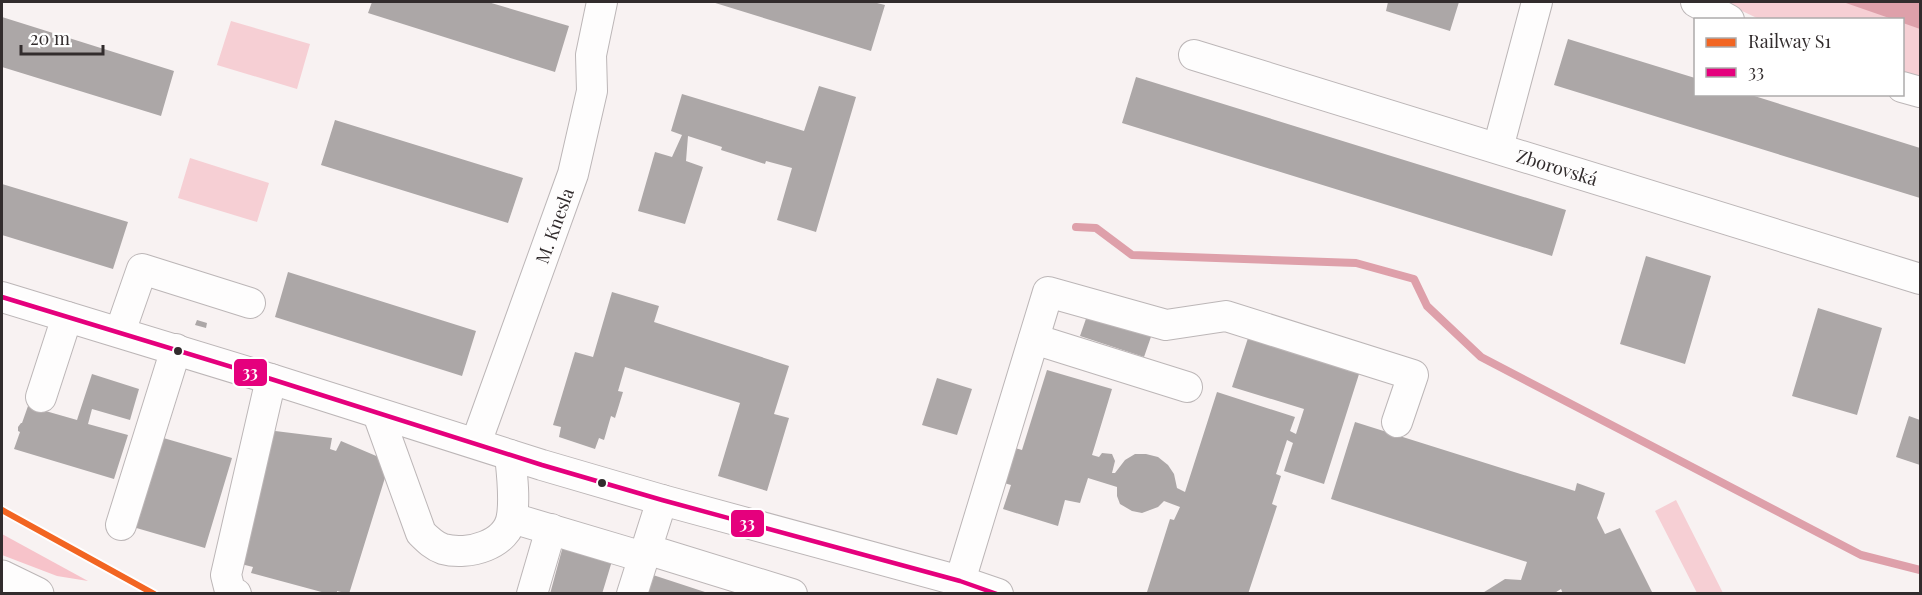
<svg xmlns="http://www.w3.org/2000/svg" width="1922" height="595" font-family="'Playfair Display',serif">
  <rect width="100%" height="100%" fill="#f8f2f2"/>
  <path fill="#f6cfd4" d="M 1723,2 L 1920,2 L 1920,82 L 1903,76 L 1902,20 L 1759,19 Z
    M 231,21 L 310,44 L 297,89 L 217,65 Z
    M 190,158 L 269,183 L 257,222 L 178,198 Z
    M 1676,500 L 1723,593 L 1697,593 L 1655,511 Z"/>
  <path fill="#f7c3ca" d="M 2,534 L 88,581 L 57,576 L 2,555 Z"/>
  <path fill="#dea0aa" d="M 1843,2 L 1920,2 L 1920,29 L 1903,23 L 1902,20 L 1892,19 Z"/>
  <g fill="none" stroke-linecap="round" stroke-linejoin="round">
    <path stroke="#dea0aa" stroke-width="8" d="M 1076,227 L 1096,228 L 1132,255 L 1356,263 L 1414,279 L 1427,306 L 1481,357 L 1861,555 L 1920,570"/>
  </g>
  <path fill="#aca7a7" d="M 372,2 L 488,2 L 569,26 L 555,72 L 368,13 Z
    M 712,2 L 873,2 L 885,5 L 871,51 Z
    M 1388,2 L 1459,2 L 1450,31 L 1386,11 Z
    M 2,17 L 174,71 L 161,116 L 2,67 Z
    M 1568,39 L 1695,78 L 1695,94 L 1748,94 L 1920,148 L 1920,198 L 1554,85 Z
    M 1136,77 L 1566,210 L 1552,256 L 1122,123 Z
    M 819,86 L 856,97 L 816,232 L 777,220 L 792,168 L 766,161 L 765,164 L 721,150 L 722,147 L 688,136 L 686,161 L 703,167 L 685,224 L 638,211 L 655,152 L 672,157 L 682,135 L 671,131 L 682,94 L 804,131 Z
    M 335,120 L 523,178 L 508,223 L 321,165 Z
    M 2,184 L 128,222 L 113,269 L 2,235 Z
    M 1646,256 L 1711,276 L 1685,364 L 1620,344 Z
    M 288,272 L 476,331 L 462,376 L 275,317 Z
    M 612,292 L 659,306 L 654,322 L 789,366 L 774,414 L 789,418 L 767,491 L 718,476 L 740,403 L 625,367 L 618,391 L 623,392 L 615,418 L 611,416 L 604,440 L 599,438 L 595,449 L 559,437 L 561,427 L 553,425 L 575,352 L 593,357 Z
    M 1818,308 L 1882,328 L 1857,415 L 1792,396 Z
    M 1089,310 L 1153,331 L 1144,357 L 1080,336 Z
    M 197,320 L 207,323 L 206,328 L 195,325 Z
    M 1249,335 L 1360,371 L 1324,484 L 1284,471 L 1293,443 L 1287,440 L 1276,474 L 1281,476 L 1272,504 L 1277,506 L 1248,594 L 1147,592 L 1170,519 L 1174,520 L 1180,507 L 1164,501 L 1158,507 L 1142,513 L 1132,511 L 1120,504 L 1117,496 L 1117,487 L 1088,478 L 1080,503 L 1065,500 L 1058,526 L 1003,509 L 1011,485 L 1004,483 L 1015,448 L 1022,450 L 1047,370 L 1112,389 L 1092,455 L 1099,457 L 1102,453 L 1112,454 L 1115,461 L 1112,473 L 1115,473 L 1125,460 L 1135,454 L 1146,454 L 1158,457 L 1168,465 L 1174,474 L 1177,488 L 1185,492 L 1217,392 L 1295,417 L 1290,431 L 1296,434 L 1304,409 L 1232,387 Z
    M 92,374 L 139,389 L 130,420 L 92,409 L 88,424 L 128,435 L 114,479 L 14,449 L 20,432 L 18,431 L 18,427 L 21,423 L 22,423 L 28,406 L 77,420 Z
    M 937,378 L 972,389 L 957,435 L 922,425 Z
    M 1909,416 L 1920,420 L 1920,465 L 1896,457 Z
    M 1355,422 L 1575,491 L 1577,483 L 1605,493 L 1597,518 L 1605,534 L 1620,528 L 1653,594 L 1563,594 L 1561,589 L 1553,594 L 1481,594 L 1505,579 L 1521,580 L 1527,562 L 1331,499 Z
    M 267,430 L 332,438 L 330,449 L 336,451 L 341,441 L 388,461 L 388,468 L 349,594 L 337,591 L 337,594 L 329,594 L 251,573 L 253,567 L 241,564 Z
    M 160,437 L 232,458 L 205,548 L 133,527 Z
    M 563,546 L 612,561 L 602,594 L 550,594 Z
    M 653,575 L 708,593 L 708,594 L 648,594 Z"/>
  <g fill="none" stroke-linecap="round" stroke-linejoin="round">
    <g stroke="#bcb6b7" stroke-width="32">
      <g id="minor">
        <path d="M 1696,2 L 1729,20"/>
        <path id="s1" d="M 1194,55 L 1920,279"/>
        <path d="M 1902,87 L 1920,92"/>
        <path d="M 1498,148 L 1537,2"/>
        <path d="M 2,297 L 271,379 L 542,465 L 662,500 L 960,581 L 998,594"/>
        <path d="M 120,332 L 142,269 L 250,303"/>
        <path d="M 1034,339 L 1187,387"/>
        <path d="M 41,397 L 67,317"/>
        <path d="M 378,414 L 421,533 C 428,540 434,546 443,549 C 468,556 508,545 512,516 C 515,497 512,474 510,455"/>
        <path id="s2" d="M 476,443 L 573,174 L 592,91 L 591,55 L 602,2"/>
        <path d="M 512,518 L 643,557"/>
        <path d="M 121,525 L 176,349"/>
        <path d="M 646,549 L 792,594"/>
        <path d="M 960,581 L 1048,292 L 1166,325 L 1226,316 L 1413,375 L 1397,422"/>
        <path d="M 236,594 L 230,591 L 226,575 L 271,379"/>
        <path d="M 532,594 L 551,529"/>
        <path d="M 632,594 L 662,500"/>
      </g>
    </g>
    <g stroke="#bcb6b7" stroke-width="35">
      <path id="major" d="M 2,577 L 37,594"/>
    </g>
    <use href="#minor" stroke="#fefdfd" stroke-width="30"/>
    <use href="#major" stroke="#fefdfd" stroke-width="33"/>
    <g stroke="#fff" stroke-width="9">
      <path id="bus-1" d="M 2,297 L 271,379 L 542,465 L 662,500 L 960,581 L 997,594"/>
    </g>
    <use href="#bus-1" stroke="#e5007d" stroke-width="4.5"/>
    <g stroke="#fff" stroke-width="10">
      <path id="rail-1" d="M 2,510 L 154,594"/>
    </g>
    <use href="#rail-1" stroke="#f26522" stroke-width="6"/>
  </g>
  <g fill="#322c2d" stroke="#fff" stroke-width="2">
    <circle cx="178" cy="351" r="5"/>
    <circle cx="602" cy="483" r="5"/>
  </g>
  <g text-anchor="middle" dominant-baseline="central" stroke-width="6" stroke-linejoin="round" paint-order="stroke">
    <g font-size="18" fill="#322c2d" stroke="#fff">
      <text stroke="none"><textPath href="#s1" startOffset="380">Zborovská</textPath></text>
      <text stroke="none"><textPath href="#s2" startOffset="231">M. Knesla</textPath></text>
    </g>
  </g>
  <g stroke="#fff" stroke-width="2">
    <rect x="233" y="358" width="35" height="29" rx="6" fill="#e5007d"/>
    <rect x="730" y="509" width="35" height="29" rx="6" fill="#e5007d"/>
  </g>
  <g font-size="16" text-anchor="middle" font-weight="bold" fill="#fff">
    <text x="250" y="378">33</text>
    <text x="747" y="529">33</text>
  </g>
  <rect width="1922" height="595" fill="none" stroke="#322c2d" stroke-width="6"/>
  <rect x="1694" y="18" width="210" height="78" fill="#ffffff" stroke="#adabab" stroke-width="1.5"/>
  <rect x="1706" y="38" width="30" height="9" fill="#f26522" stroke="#adabab" stroke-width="1.5"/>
  <text x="1748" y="48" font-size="18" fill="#322c2d">Railway S1</text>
  <rect x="1706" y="68" width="30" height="9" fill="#e5007d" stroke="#adabab" stroke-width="1.5"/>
  <text x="1748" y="78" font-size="18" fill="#322c2d">33</text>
  <path d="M21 45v9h82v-9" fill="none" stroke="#322c2d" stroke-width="3"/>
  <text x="30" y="45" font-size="18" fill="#322c2d" stroke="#ffffff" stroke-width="4.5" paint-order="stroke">20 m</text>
</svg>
